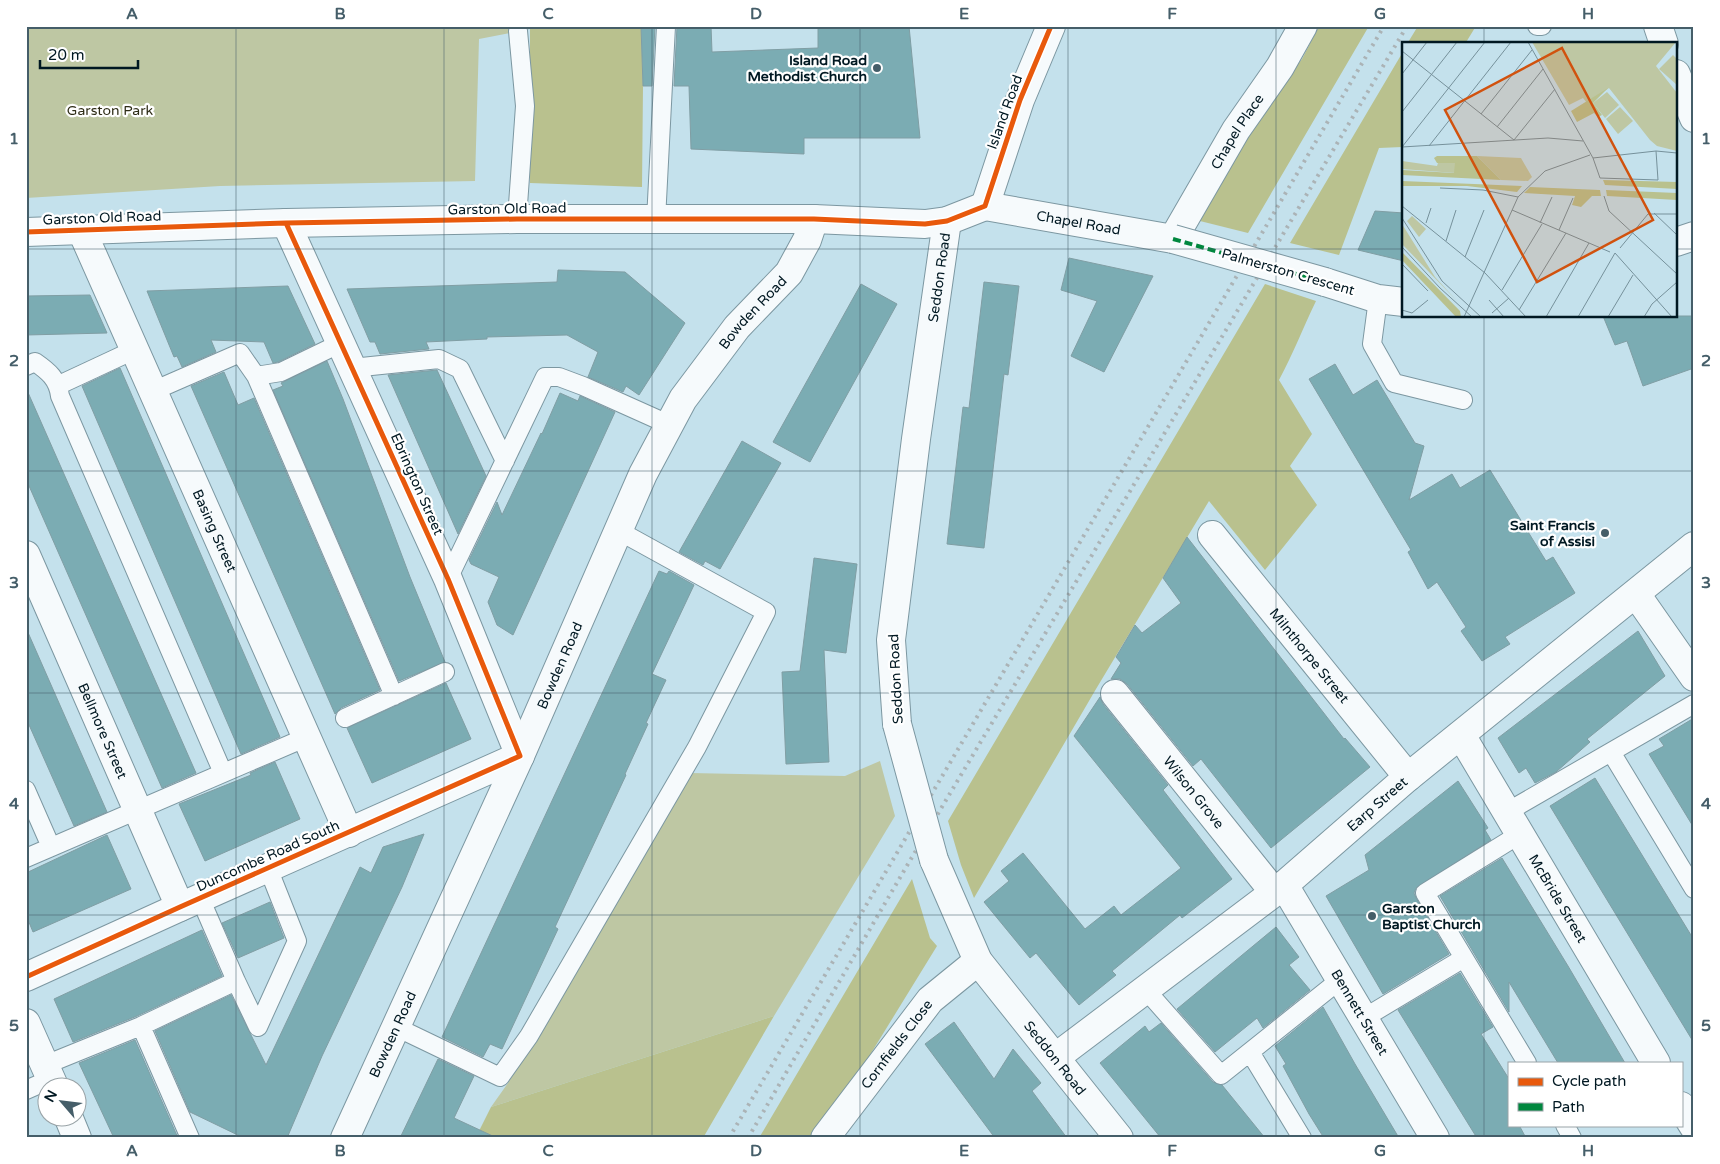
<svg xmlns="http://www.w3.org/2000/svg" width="1720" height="1164" font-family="'Varela Round',sans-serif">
  <rect width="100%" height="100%" fill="#c4e1ec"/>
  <path fill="#bec7a3" d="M 26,26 L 530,26 L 530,29 L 479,39 L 475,181 L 220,186 L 26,198 Z
    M 880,761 L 895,816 L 774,1016 L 491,1107 L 508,1083 L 690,773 L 845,776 Z"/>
  <path fill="#b9c18e" d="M 530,26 L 641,26 L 643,86 L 642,187 L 530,183 Z
    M 1319,26 L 1369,26 L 1248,233 L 1200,221 L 1257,117 L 1302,59 Z
    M 1418,26 L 1476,26 L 1465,44 L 1407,44 Z
    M 1404,50 L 1404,143 L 1402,147 L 1379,148 L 1339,255 L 1290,243 Z
    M 1265,284 L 1316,301 C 1303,328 1293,354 1279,380 L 1312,434 L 1290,466 L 1317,505 L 1265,570 L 1209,501 L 1096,689 L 974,898 L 961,865 L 948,821 Z
    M 912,879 L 930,938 L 937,946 L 865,1063 L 809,1138 L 759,1138 Z
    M 774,1016 L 703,1138 L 482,1138 L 477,1135 L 491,1107 Z"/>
  <path fill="#7bacb3" stroke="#809ea4" d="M 641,26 L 655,26 L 652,86 L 643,86 Z
    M 677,26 L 711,26 L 712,52 L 818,48 L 818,26 L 909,26 L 920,138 L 804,138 L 804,154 L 691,149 L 689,86 L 674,86 Z
    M 1375,211 L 1404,213 L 1404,261 L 1358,250 Z
    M 1069,258 L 1153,276 L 1104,372 L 1071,356 L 1097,301 L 1061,290 Z
    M 558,270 L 625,272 L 685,323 L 639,395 L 626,386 L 623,392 L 588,377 L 598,352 L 567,335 L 487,337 L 487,339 L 426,342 L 429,349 L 380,354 L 375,342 L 370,342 L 347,289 L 557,282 Z
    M 984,282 L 1019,286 L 1008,375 L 1004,374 L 984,548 L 947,544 L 963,407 L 969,408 Z
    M 861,284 L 897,304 L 810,462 L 773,442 Z
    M 288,286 L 315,344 L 278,362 L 273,363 L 264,342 L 211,340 L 216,352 L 182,367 L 177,356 L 174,357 L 147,291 Z
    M 90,295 L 107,333 L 26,335 L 26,296 Z
    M 1603,316 L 1694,316 L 1694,368 L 1643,386 L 1627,341 L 1615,345 Z
    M 327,361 L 343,399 L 410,577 L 445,662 L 399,681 L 273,390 L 283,386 L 281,383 Z
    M 1335,364 L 1353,395 L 1377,380 L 1415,443 L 1424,446 L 1409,500 L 1452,474 L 1460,488 L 1490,470 L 1546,561 L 1553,557 L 1575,593 L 1505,637 L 1510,644 L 1482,661 L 1461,631 L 1466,627 L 1437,582 L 1428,589 L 1408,552 L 1411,550 L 1309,379 Z
    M 120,368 L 280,737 L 241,754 L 82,386 Z
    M 437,370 L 486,476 L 458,534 L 388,375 Z
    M 224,372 L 238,405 L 254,398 L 380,690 L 341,708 L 335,714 L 191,386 Z
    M 26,388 L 196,773 L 162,788 L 26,479 Z
    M 560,393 L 578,401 L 580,396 L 615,412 L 513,635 L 497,625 L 488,602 L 499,577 L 471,564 L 469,560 L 497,502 L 502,515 L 541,433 L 542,434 Z
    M 742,441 L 781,463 L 720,569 L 705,561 L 703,565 L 679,552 Z
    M 1187,537 L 1344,739 L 1345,738 L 1370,767 L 1271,848 L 1201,759 L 1193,766 L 1127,684 L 1120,679 L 1111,679 L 1121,663 L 1116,657 L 1135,625 L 1142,633 L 1181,603 L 1163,578 Z
    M 814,558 L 857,564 L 846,653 L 824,650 L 829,762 L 786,764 L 782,672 L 800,671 Z
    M 659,571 L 667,574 L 669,571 L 694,585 L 652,674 L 666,680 L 646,723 L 648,724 L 625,774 L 626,775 L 555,927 L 558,929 L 502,1049 L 490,1044 L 483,1057 L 442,1037 Z
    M 26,628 L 107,812 L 74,826 L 26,718 Z
    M 1638,631 L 1665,676 L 1587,739 L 1590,742 L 1556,772 L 1535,783 L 1526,768 L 1519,773 L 1498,738 Z
    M 446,683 L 471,739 L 372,783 L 347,728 Z
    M 1100,697 L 1103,704 L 1168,785 L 1163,790 L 1232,879 L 1182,918 L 1180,915 L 1112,971 L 1116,975 L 1079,1005 L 1036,953 L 1030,958 L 984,902 L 1009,881 L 1001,871 L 1023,853 L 1085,929 L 1114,906 L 1121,915 L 1181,868 L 1074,736 Z
    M 1694,718 L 1694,828 L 1649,754 L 1664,746 L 1659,739 Z
    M 275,762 L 300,819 L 205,861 L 179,804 L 251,775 L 250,773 Z
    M 1595,778 L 1694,940 L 1694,1043 L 1550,806 Z
    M 1458,781 L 1488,828 L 1485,830 L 1491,840 L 1416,888 L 1414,893 L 1416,898 L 1449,954 L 1383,994 L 1326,896 L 1369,870 L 1365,855 Z
    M 424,834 L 402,887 L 322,1056 L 287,1138 L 244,1138 L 190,1112 L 155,1031 L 231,995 L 266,1065 L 360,867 L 371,873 L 383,847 Z
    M 107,835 L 131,889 L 33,932 L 26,915 L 26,873 Z
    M 1502,858 L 1568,966 L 1625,1063 L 1558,1063 L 1509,982 L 1509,1012 L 1440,896 Z
    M 270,902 L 284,938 L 238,958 L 222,923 Z
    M 1276,927 L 1299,957 L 1289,965 L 1310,990 L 1263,1028 L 1257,1018 L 1215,1052 L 1177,1009 Z
    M 202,930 L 222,976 L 137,1016 L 73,1042 L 54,999 Z
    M 1460,973 L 1493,1027 L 1481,1034 L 1509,1079 L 1509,1125 L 1519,1125 L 1526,1138 L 1477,1138 L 1398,1010 Z
    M 1323,1007 L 1355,1064 L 1399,1138 L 1324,1138 L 1309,1114 L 1283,1066 L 1286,1064 L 1275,1046 Z
    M 954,1022 L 994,1079 L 1013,1049 L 1041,1083 L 1032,1091 L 1067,1138 L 995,1138 L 925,1044 Z
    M 1161,1023 L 1213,1082 L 1222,1085 L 1265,1138 L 1161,1138 L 1100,1063 L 1145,1026 L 1149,1032 Z
    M 135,1040 L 178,1138 L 114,1138 L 79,1063 Z
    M 438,1059 L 474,1076 L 454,1118 L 497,1138 L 400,1138 Z"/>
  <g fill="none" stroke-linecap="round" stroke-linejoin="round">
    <g stroke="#7c97a1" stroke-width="20">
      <path id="lane" d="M 1537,26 L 1542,26
        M 517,219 L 525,106 L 518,31
        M 656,220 L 666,26
        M 1378,299 L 1372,344 L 1394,383 L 1463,400
        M 26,366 L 35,362 C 48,371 58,379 60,396 L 223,773
        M 352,368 L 439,359 L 460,369 L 505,461
        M 256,376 L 394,696
        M 59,385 L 134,350
        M 153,391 L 240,353 L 256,376 L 281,372 L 341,343
        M 448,579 L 545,377 L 559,377 L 583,386 L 670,425
        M 345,718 L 445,672
        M 1611,752 L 1694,889
        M 26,790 L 51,847
        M 1507,812 L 1694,704
        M 1520,834 L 1425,893 L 1527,1063
        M 26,858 L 307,737
        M 236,981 L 258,1027 L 297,941 L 268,868
        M 1145,989 L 1221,1075 L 1341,979
        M 1364,1018 L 1464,958
        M 141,1026 L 190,1138
        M 396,1027 L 500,1077 L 529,1036 L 697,747 L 766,612 L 619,531
        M 1250,1052 L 1302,1138
        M 45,1065 L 141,1026 L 236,981 L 200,898
        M 26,1090 L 51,1079
        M 1565,1125 L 1572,1138"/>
    </g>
    <g stroke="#7c97a1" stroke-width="30">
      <g id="street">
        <path d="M 1658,26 L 1664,44"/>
        <path d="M 1676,74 L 1694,118"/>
        <path id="s1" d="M 985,206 L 1173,239 L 1236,130 L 1280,67 L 1303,26"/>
        <path d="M 985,206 L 1020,100 L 1051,26"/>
        <path id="s2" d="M 81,229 L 349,833"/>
        <path d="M 26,232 L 286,223 L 517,219 L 814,219 L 925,224 L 947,221 L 985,206"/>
        <path d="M 1676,242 L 1694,236"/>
        <path d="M 1325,282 L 1378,299 L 1404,302"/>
        <path id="s3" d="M 1212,535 L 1408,777"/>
        <path id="s4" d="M 26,555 L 180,907"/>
        <path d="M 1636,594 L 1694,677"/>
        <path id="s5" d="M 1115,694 L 1274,892"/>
        <path id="s6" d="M 897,724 L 891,640 L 916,439 L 947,221"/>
        <path id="s7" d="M 1461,735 L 1656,1063"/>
        <path id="s8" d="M 934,860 L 978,961 L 1119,1138"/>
        <path id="s9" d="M 1284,885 L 1435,1138"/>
        <path d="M 26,977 L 180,907 L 520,756 L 448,579 L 286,223"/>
        <path d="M 26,1023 L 54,1086"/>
        <path id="s10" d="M 1056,1057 L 1284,885 L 1408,777 L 1694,546"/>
        <path d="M 1681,1106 L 1694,1127"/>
        <path d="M 68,1116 L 77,1138"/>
        <path id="s11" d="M 345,1138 L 520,756 L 643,474 L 683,399 L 737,327 L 789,273 L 807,240 L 814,219"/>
        <path id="s12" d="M 825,1138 L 930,1000 L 978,961"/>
      </g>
    </g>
    <use href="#lane" stroke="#f6fafc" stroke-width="18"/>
    <use href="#street" stroke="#f6fafc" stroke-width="28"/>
    <path stroke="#abb3b6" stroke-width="4" stroke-dasharray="2.5 5" stroke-linecap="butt" d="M 729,1138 L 1384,26
      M 748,1138 L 905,869 L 1407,26"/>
    <g stroke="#7c97a1" stroke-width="30" stroke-linecap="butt">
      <path id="street-bridge" d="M 1173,239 L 1325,282
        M 897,724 L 934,860"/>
    </g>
    <use href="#street-bridge" stroke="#f6fafc" stroke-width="28"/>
    <path stroke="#00873e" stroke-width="4" stroke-dasharray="8 4" stroke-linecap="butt" d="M 1173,239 L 1325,282"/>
    <g stroke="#fff" stroke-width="8">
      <path id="cycleway" d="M 26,232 L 286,223 L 517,219 L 814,219 L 925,224 L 947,221 L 985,206 L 1020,100 L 1051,26
        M 26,977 L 180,907 L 520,756 L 448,579 L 286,223"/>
    </g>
    <use href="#cycleway" stroke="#e8590c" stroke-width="5"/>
  </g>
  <path fill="none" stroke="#455e69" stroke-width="1" stroke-opacity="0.55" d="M 236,26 L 236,1138M 444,26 L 444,1138M 652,26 L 652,1138M 860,26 L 860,1138M 1068,26 L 1068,1138M 1276,26 L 1276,1138M 1484,26 L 1484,44M 26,249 L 1404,249M 1676,249 L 1694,249M 1484,316 L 1484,1138M 26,471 L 1694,471M 26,693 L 1694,693M 26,915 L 1694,915"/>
  <g fill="#455e69" stroke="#fff" stroke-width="2">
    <circle cx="877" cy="68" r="5"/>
    <circle cx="1605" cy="533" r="5"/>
    <circle cx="1372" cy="916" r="5"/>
  </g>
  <g text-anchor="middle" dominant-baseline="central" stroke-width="4.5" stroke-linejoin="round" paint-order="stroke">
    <g font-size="14" font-weight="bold" fill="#001822" stroke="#fff" text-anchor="end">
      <text x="867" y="60">Island Road<tspan x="867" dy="16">Methodist Church</tspan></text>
      <text x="1595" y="525">Saint Francis<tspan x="1595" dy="16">of Assisi</tspan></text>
      <text x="1382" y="908" text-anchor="start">Garston<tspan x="1382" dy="16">Baptist Church</tspan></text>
    </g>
    <g font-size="14" fill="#2e2c16" stroke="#fff">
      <text x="110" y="110">Garston Park</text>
    </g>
    <g font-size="14" fill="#001822" stroke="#fff">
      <text transform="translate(1005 112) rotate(-70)">Island Road</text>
      <text stroke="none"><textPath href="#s1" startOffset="316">Chapel Place</textPath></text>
      <text transform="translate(507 209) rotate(-1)">Garston Old Road</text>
      <text transform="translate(102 218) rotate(-2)">Garston Old Road</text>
      <text stroke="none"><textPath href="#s1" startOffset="95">Chapel Road</textPath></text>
      <text transform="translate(1288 272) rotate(16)">Palmerston Crescent</text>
      <text stroke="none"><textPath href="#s6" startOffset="450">Seddon Road</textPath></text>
      <text stroke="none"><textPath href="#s11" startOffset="924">Bowden Road</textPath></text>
      <text transform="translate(417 484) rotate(66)">Ebrington Street</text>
      <text stroke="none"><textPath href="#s2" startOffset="330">Basing Street</textPath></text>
      <text stroke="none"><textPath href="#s3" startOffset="155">Milnthorpe Street</textPath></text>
      <text stroke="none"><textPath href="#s11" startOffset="519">Bowden Road</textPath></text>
      <text transform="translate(896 679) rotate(-93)">Seddon Road</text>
      <text stroke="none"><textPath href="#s4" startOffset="192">Bellmore Street</textPath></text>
      <text stroke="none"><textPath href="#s5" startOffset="126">Wilson Grove</textPath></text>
      <text stroke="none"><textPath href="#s10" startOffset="409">Earp Street</textPath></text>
      <text transform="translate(268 856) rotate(-24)">Duncombe Road South</text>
      <text stroke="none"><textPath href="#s7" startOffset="190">McBride Street</textPath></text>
      <text stroke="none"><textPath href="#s9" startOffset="148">Bennett Street</textPath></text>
      <text stroke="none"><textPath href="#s11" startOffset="114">Bowden Road</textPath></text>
      <text stroke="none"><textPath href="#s12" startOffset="118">Cornfields Close</textPath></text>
      <text stroke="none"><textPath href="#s8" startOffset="234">Seddon Road</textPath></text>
    </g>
  </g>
  <g transform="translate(1402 42)">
    <rect width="275" height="275" fill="#c4e1ec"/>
    <path d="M 130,0 L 274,0 L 254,24 L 275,51 L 275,109 L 255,104 L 248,98 L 207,46 L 185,61 L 181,56 L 167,63 ZM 271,13 L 275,17 L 275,43 L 257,27 ZM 205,50 L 217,63 L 203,76 L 191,61 ZM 218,65 L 231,79 L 216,92 L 204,77 ZM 75,114 L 119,116 L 130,135 L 126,139 L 99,138 ZM 0,119 L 35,124 L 36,121 L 53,121 L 53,131 L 0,127 ZM 10,174 L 24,187 L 17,195 L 5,179 ZM 0,182 L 33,235 L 55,259 L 0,202 Z" fill="#bec7a3"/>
    <path d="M 206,46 L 191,61 L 200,73 L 196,75 L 192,71 L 175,80 L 169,69 ZM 35,114 L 75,114 L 99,138 L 0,133 L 0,128 L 52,131 L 53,121 L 35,121 L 32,116 ZM 201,138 L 275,140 L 275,147 L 203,143 ZM 0,139 L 120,144 L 115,150 L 65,144 L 0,144 ZM 128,145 L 198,148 L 199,154 L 190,154 L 179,165 L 170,163 L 173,154 L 122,151 ZM 204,148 L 275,151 L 275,158 L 205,154 ZM 0,210 L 58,269 L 59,275 L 54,275 L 0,218 Z" fill="#b9c18e"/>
    <path fill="none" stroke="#76919b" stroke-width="1" d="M 126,0 L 191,116M 0,9 L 112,98 L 153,47M 0,32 L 25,0M 0,70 L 55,0M 79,72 L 130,8M 95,85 L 141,27M 27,104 L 109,0M 0,105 L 146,96 L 181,99M 0,105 L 83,0M 191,116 L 198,136 L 256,138 L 254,109M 191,116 L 254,109 L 275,111M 38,146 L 81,148 L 116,155M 202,154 L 207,169 L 275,232M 0,164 L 83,231 L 124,275M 110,168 L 208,210M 252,171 L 275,193M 0,176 L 40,239 L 79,275M 24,181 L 29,166M 138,181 L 150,155M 157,188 L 171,156M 44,199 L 54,168M 0,205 L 38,246 L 70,275M 218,206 L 246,172 L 275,172M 63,215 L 82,168M 0,222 L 26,249M 100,248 L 140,182M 87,258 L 102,275M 0,268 L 10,271 L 26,258M 117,268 L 164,191M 90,271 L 107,256M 62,275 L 116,155 L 143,129 L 188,113M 144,275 L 187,201M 176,275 L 213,211 L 270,275M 206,275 L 231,233M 242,275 L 250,262 L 275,240"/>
    <path fill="#d1520e" fill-opacity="0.15" stroke="#d1520e" stroke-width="2.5" d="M 160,6 L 251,178 L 135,240 L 43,68 Z"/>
    <rect width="275" height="275" fill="none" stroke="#001822" stroke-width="2.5"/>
  </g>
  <rect width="1720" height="1164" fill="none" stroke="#ffffff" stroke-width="55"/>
  <rect x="1508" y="1062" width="175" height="65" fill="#ffffff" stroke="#99a3a7"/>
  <rect x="1518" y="1078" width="25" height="8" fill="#e8590c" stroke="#99a3a7"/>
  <text x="1552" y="1086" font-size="15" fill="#001822">Cycle path</text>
  <rect x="1518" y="1103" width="25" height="8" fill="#00873e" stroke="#99a3a7"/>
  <text x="1552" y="1112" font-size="15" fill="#001822">Path</text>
  <g transform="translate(62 1102) rotate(298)"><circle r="24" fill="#ffffff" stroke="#99a3a7"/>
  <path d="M0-4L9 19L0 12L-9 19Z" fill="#455e69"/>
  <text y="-8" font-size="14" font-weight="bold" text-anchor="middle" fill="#001822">N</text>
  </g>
  <path d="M40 60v8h98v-8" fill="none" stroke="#001822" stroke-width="2.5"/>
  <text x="48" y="60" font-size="15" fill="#001822" stroke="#ffffff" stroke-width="4" paint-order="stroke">20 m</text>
  <rect x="28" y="28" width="1664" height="1108" fill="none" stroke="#455e69" stroke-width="2"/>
  <g font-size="16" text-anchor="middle" font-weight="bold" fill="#455e69">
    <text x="132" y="19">A</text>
    <text x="340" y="19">B</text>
    <text x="548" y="19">C</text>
    <text x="756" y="19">D</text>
    <text x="964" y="19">E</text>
    <text x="1172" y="19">F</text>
    <text x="1380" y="19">G</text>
    <text x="1588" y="19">H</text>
    <text x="14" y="144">1</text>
    <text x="1706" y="144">1</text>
    <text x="14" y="366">2</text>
    <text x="1706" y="366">2</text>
    <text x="14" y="588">3</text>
    <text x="1706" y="588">3</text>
    <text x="14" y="809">4</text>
    <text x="1706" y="809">4</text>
    <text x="14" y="1031">5</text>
    <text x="1706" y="1031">5</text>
    <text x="132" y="1156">A</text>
    <text x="340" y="1156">B</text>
    <text x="548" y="1156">C</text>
    <text x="756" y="1156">D</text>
    <text x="964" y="1156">E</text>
    <text x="1172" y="1156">F</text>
    <text x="1380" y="1156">G</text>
    <text x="1588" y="1156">H</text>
  </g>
</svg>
